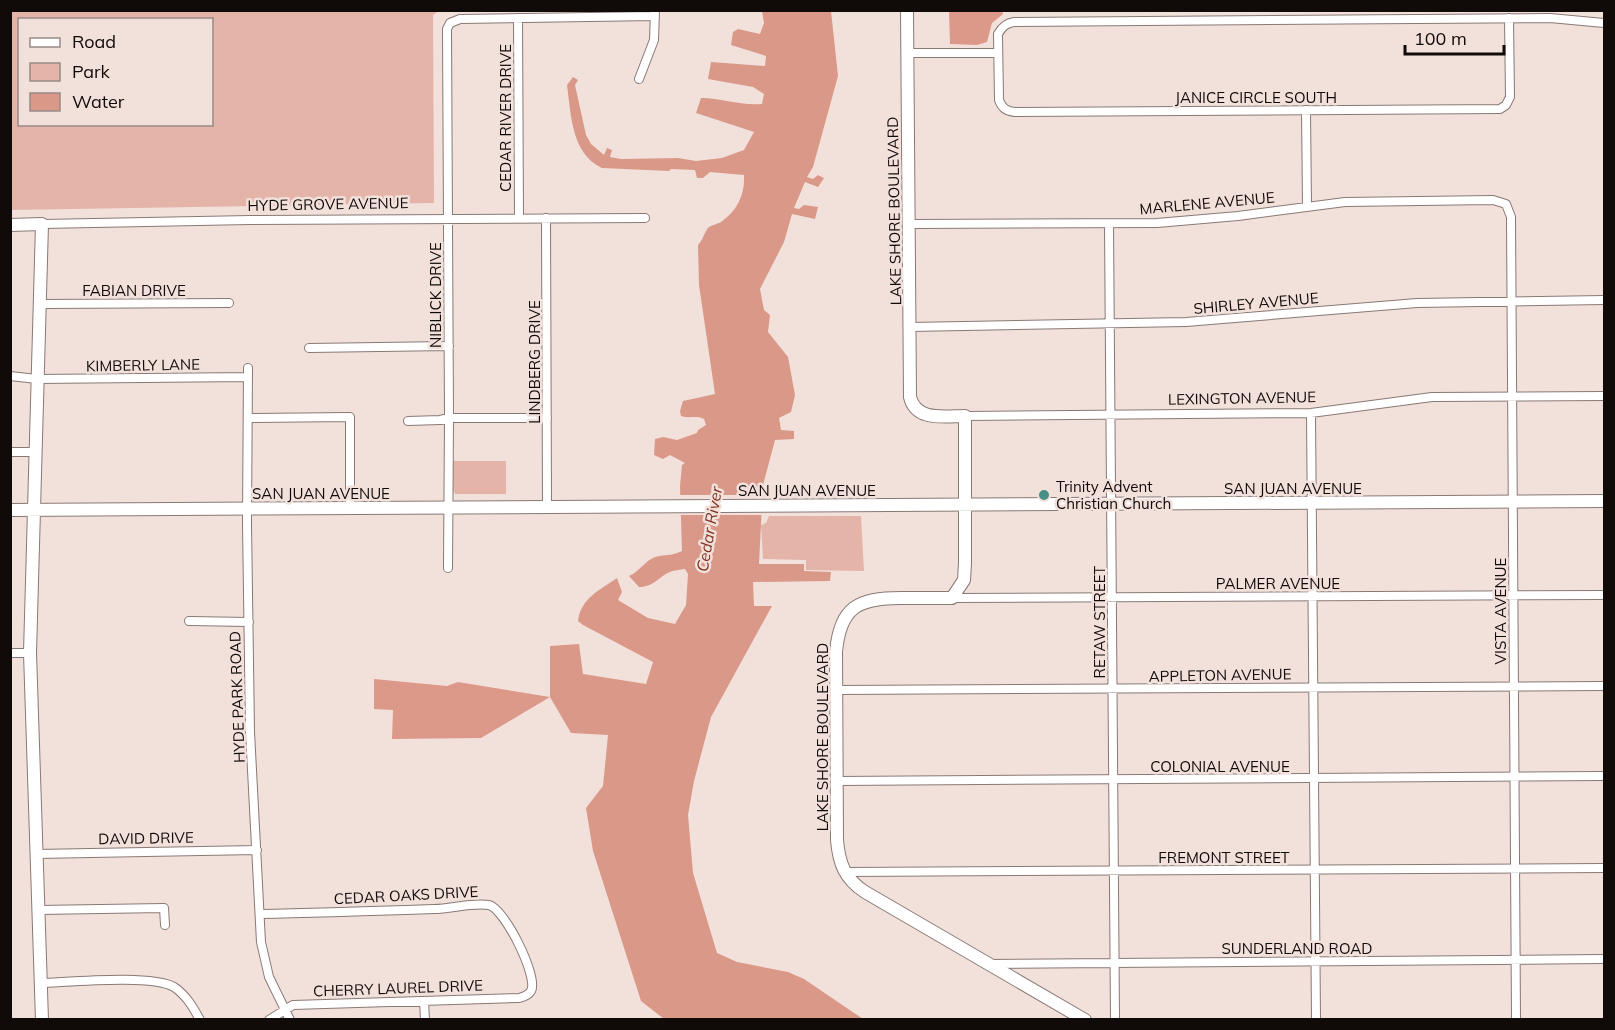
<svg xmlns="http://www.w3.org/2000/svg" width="1615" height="1030" font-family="Mulish,sans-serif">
  <rect width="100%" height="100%" fill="#f2e0db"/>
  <path fill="#e5b4a8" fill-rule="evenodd" d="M 10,11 L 439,11 L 433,15 L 434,203 L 11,210 ZM 20,20 L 212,20 L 212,124 L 20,124 Z
    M 452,461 L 506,461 L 506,494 L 455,494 L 453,490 Z
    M 769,516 L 861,516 L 864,571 L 806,570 L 806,560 L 763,559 L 761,525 L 766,523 Z"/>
  <path fill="#dc998a" d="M 949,11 L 1002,11 L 1003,14 L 992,23 L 987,42 L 977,45 L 950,44 Z
    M 374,679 L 447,686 L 458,682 L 550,697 L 481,738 L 392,739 L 393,710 L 374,709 Z"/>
  <path fill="#da9888" d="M 762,11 L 831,11 L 838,76 L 813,167 L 807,177 L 813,179 L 818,175 L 824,178 L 818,187 L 805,182 L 794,208 L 799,209 L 804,205 L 818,207 L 815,219 L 792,214 L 784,242 L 760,289 L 764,310 L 770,315 L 768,332 L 788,357 L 795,395 L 791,412 L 779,418 L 781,430 L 794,431 L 794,439 L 775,440 L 763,485 L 759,564 L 804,564 L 804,571 L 831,572 L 830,581 L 753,582 L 754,606 L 772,606 L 711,717 L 694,781 L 688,815 L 693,873 L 717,953 L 737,962 L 788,972 L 804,979 L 863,1019 L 664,1019 L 641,1001 L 593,851 L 586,808 L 603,786 L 608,735 L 571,733 L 550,697 L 550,646 L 579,644 L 583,674 L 646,684 L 653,662 L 583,625 L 578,621 C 581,598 600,590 617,578 L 622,592 L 618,600 L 648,618 L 675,624 L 686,605 L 688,574 L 685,569 C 681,570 674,570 670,572 C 658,577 654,587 639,587 L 629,576 C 639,572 644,562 653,558 C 661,554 671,557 682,551 L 680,486 L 682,465 L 685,463 L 670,455 L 663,459 L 654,455 L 655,439 L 663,437 L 677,440 L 697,433 L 698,430 L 706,425 L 704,419 C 696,415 689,419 681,416 L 680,411 L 683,401 L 715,394 L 699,285 L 698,245 C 703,240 704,233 708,228 C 711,225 718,224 721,222 C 738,210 745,194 744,175 L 710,172 L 703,178 L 697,178 L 695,170 L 671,169 L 669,171 L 602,168 C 571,154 571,113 567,85 L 573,77 L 578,80 L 575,85 L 586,135 L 591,144 L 604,155 L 607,148 L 612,150 L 610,157 L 621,159 L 678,158 L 696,161 L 722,158 L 744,150 L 754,132 L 696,113 L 701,98 C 722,98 741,106 762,104 L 764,94 L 753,87 L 708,79 L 711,62 L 765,66 L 766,56 L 731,45 L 733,32 L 738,29 L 760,34 L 764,23 Z"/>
  <path fill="#f2e0db" d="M 677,495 L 766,495 L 765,515 L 678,515 Z"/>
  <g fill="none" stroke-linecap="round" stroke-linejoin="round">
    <g stroke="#897975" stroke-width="10">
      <path id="street" d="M 518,18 L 519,218
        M 1509,18 L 1510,97 L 1506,105 L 1500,109 L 1015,112 C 1006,111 1002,108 999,100 L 998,34 C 1002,27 1006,23 1014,22 L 1550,18 L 1604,23
        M 907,53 L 997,53
        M 639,79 L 654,40 L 655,10
        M 1306,110 L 1307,206
        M 546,218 L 547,506
        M 42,224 L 250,220 L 645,218
        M 909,224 L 1157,223 L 1238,216 L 1345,202 L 1493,200 L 1506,204 L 1511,217 L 1516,1020
        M 1109,224 L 1115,1020
        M 39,304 L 229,303
        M 910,327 L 1186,322 L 1417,303 L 1604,300
        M 309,348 L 449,346
        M 248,368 L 247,523 L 250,732 L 261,942 L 269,977 L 290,1020
        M 10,376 L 37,379 L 248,377
        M 1311,413 L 1316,1020
        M 965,416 L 1311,413 L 1432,397 L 1604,396
        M 248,418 L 350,417 L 350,508
        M 408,421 L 440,420 L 449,418 L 547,418
        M 10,452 L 35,452
        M 448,568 L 449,418 L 447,29 L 450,23 L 460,19 L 655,16
        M 952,598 L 1604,595
        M 189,621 L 249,622
        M 10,653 L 30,653
        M 836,690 L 1604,686
        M 836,781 L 1604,776
        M 36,854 L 257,850
        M 844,872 L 1604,868
        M 38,910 L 164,908 L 165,925
        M 260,914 C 318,913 376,911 434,909 C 451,909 472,902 489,905 C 504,908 539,977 531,991 C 528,996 523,997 519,998 L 293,1005 L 269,1020
        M 990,964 L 1604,959
        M 41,983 C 70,982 152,974 174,987 C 186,995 193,1007 200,1020
        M 424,1001 L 425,1020"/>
    </g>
    <g stroke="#897975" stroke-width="14">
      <path id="secondary" d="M 907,10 L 910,397 C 916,422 945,416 965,416 L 965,563 L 964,580 L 952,598 C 935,598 918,598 901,598 C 858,598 840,607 836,652 L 837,840 C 839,864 845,879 865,892 L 1085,1020
        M 10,225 L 42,224 L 30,653 L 42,1020
        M 10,510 L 1604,501"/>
    </g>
    <use href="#street" stroke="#fff" stroke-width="8"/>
    <use href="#secondary" stroke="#fff" stroke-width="12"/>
  </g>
  <circle fill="#498e84" stroke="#f2e0db" stroke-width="2" cx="1044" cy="495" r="6"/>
  <g text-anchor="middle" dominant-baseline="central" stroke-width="5" stroke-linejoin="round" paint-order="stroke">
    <g font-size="15" fill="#100a09" stroke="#f2e0db">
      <text x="1256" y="97">JANICE CIRCLE SOUTH</text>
      <text transform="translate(505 118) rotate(-90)">CEDAR RIVER DRIVE</text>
      <text transform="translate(1207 203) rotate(-5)">MARLENE AVENUE</text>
      <text transform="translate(328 204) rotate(-1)">HYDE GROVE AVENUE</text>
      <text transform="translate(894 211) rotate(-91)">LAKE SHORE BOULEVARD</text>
      <text x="134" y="290">FABIAN DRIVE</text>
      <text transform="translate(435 295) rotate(-90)">NIBLICK DRIVE</text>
      <text transform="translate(1256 303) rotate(-5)">SHIRLEY AVENUE</text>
      <text transform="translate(534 362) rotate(-90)">LINDBERG DRIVE</text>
      <text transform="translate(143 365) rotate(-1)">KIMBERLY LANE</text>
      <text transform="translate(1242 398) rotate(-1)">LEXINGTON AVENUE</text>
      <text x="1293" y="488">SAN JUAN AVENUE</text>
      <text x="807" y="490">SAN JUAN AVENUE</text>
      <text x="321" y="493">SAN JUAN AVENUE</text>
      <text x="1278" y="583">PALMER AVENUE</text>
      <text transform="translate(1500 611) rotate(-90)">VISTA AVENUE</text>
      <text transform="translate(1099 622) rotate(-90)">RETAW STREET</text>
      <text transform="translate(1220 675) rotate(-1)">APPLETON AVENUE</text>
      <text transform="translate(237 697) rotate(-92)">HYDE PARK ROAD</text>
      <text transform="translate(822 737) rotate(-90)">LAKE SHORE BOULEVARD</text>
      <text x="1220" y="766">COLONIAL AVENUE</text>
      <text transform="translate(146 838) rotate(-1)">DAVID DRIVE</text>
      <text x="1224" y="857">FREMONT STREET</text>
      <text transform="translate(406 895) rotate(-3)">CEDAR OAKS DRIVE</text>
      <text x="1297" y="948">SUNDERLAND ROAD</text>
      <text transform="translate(398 988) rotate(-2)">CHERRY LAUREL DRIVE</text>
    </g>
    <g font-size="15" fill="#100a09" stroke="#f2e0db" text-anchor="start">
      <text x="1056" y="486">Trinity Advent<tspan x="1056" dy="17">Christian Church</tspan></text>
    </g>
    <g font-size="16" font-style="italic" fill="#803121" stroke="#f2e0db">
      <text transform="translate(709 529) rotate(-80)">Cedar River</text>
    </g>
  </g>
  <rect width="1615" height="1030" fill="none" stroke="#100a09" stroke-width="24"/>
  <rect x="18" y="18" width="195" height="108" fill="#f2e0db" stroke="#988a87" stroke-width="1.5"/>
  <rect x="30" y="38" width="30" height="9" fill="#ffffff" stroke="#988a87" stroke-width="1.5"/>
  <text x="72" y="48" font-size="18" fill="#100a09">Road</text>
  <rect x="30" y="63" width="30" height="18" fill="#e5b4a8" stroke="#988a87" stroke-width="1.5"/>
  <text x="72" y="78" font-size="18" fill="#100a09">Park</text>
  <rect x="30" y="93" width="30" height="18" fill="#da9888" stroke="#988a87" stroke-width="1.5"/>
  <text x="72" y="108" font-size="18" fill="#100a09">Water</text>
  <path d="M1405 45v9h99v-9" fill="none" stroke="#100a09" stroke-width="3"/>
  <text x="1414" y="45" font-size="18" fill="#100a09" stroke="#f2e0db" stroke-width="4.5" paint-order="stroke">100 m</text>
</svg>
